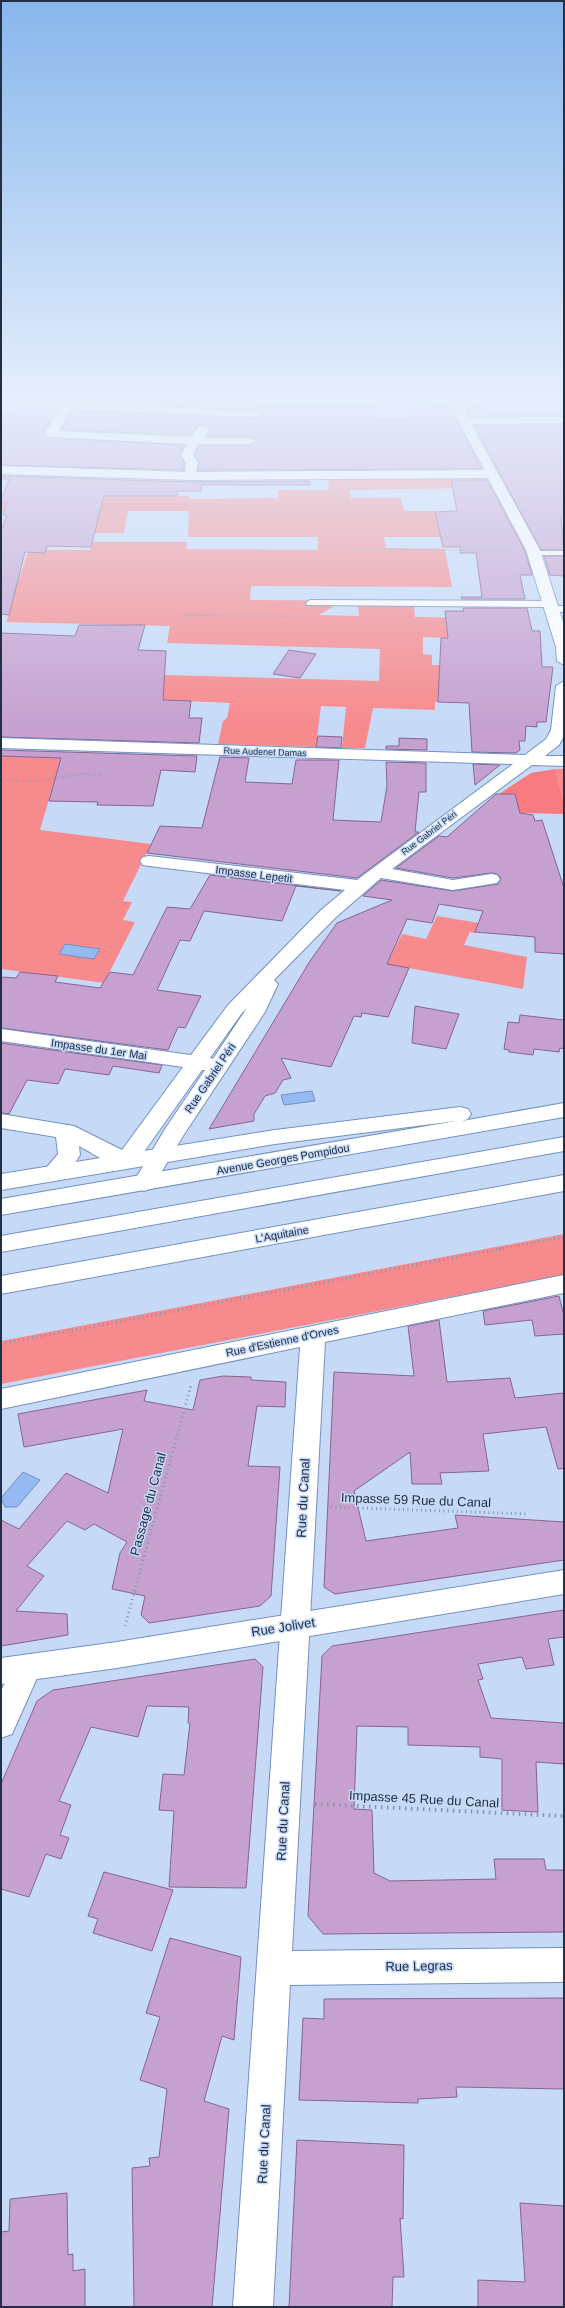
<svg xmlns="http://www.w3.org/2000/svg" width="565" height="2308" font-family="Helvetica,sans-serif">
  <rect width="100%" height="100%" fill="#c6daf8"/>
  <path fill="#f78a8d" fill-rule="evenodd" d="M 450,478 L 467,483 L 465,488 L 350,490 L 351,498 L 401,498 L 404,511 L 435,511 L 440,533 L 517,534 L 518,537 L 384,537 L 386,548 L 445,549 L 452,587 L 251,586 L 250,600 L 391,601 L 414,605 L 415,617 L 470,618 L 471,639 L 423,637 L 423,654 L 432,655 L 432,665 L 485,667 L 438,696 L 438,702 L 435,702 L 435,710 L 373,708 L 365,748 L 342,748 L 346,707 L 321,706 L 316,747 L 218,744 L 223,721 L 227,718 L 230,703 L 163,700 L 156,742 L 131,742 L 138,705 L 164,675 L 379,681 L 380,649 L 167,643 L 170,626 L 6,622 L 11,609 L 9,608 L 28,552 L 44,553 L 46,550 L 90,550 L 92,542 L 187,542 L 186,549 L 318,550 L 318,537 L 188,537 L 189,503 L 77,511 L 128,511 L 124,533 L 84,533 L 53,511 L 1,511 L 1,504 L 41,503 L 43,496 L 190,496 L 190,499 L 278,498 L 278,490 L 329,490 L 328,479 ZM 338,604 L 358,605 L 359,616 L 319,615 Z
    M 1,756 L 61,758 L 56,775 L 90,770 L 54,782 L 40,830 L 151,844 L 123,901 L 132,902 L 123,920 L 135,922 L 104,983 L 1,969 Z
    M 555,769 L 564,769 L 564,804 Z
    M 437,916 L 479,923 L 475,933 L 470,932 L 464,945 L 527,957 L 523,989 L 387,964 L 402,934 L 426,939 Z
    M 564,1234 L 564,1275 L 1,1384 L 1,1341 Z"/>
  <path fill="#f77b80" d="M 79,503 L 189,503 L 189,511 L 77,511 Z
    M 555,769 L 564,804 L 564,814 L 519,813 L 515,794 L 499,794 L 531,773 Z"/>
  <path fill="#95baf3" stroke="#7390be" d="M 65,944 L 100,949 L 94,959 L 59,954 Z
    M 312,1091 L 315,1101 L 284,1105 L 281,1095 Z
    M 23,1472 L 40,1480 L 17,1507 L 5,1507 L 1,1498 Z"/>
  <path fill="#c6a1d0" stroke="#876491" d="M 68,402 L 191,402 L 328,406 L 329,404 L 375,405 L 375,419 L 410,419 L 421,403 L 453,406 L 457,422 L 482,469 L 198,470 L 199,462 L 195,455 L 199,446 L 250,446 L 257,440 L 250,436 L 207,436 L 210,429 L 203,425 L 198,426 L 190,435 L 61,430 L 72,411 L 257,418 L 262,417 L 262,411 Z
    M 467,406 L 488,408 L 489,414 L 564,413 L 564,416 L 470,416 Z
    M 22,409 L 57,410 L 43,433 L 50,438 L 185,445 L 180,454 L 184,463 L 184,470 L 1,465 L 1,412 L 19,413 Z
    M 564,424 L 564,518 L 561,518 L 564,550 L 541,550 L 474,425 Z
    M 1,476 L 190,482 L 310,481 L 310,485 L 201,485 L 201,491 L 178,491 L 177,496 L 104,496 L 91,547 L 47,546 L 45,553 L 25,552 L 9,615 L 1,614 L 1,532 L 7,515 L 3,515 L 7,503 L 1,503 L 1,501 L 9,479 L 1,479 Z
    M 451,480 L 487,480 L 525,551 L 532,575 L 520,575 L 525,599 L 462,599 L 461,597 L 482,597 L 476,553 L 460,553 L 461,547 L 443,547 L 435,512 L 457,511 Z
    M 544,556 L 564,556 L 564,576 L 550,575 Z
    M 463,608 L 527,608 L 532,631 L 540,631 L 542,667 L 553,667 L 546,722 L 537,722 L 537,727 L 526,726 L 525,741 L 519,741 L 520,750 L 516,753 L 472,752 L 469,703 L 438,702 L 441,638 L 448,638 L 445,611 L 464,611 Z
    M 79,625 L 145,625 L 138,650 L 166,651 L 163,700 L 191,701 L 189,718 L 202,718 L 199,743 L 1,737 L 1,633 L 75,636 Z
    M 289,650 L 316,654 L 300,678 L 273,674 Z
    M 318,736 L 342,737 L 341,748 L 316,747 Z
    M 399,738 L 427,739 L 427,750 L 386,749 L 386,746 L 399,746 Z
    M 1,750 L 197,756 L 195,772 L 161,770 L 153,806 L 97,805 L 98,802 L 49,801 L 61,758 L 1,756 Z
    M 220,757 L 249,758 L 245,782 L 292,784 L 296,760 L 339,760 L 333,820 L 381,822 L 387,786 L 386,762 L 426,763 L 426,792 L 419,792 L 415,832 L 419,832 L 357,878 L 147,853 L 160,826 L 202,828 Z
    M 473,764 L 500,765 L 475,785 Z
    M 496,794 L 515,794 L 520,813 L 533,815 L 535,821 L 542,820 L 564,888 L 564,954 L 535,952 L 535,937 L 475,932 L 483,911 L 439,904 L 432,923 L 407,919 L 387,964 L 409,968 L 388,1017 L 362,1013 L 361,1017 L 354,1016 L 331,1067 L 281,1058 L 291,1078 L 283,1080 L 275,1093 L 265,1096 L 254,1114 L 254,1121 L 209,1129 L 310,961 L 337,923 L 392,900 L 363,896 L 381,880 L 453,891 L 498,884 L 501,878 L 497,874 L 491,873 L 453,878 L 396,868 L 439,836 L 447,837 Z
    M 210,875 L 341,891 L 296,886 L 282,921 L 204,911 L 190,941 L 180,940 L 157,990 L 201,996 L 185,1028 L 178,1027 L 168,1050 L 1,1028 L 1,977 L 16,978 L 20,972 L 58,976 L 55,982 L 100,988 L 110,972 L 133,975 L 167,907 L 190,909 Z
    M 415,1006 L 459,1014 L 446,1049 L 412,1043 Z
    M 520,1015 L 564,1020 L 564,1049 L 560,1048 L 559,1052 L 534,1049 L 533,1055 L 509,1052 L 509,1050 L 504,1049 L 508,1022 L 519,1023 Z
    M 1,1043 L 162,1065 L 159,1073 L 113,1066 L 109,1075 L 65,1069 L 58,1084 L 27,1080 L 9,1114 L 1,1113 Z
    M 559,1296 L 564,1316 L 564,1334 L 535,1336 L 532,1320 L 485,1325 L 483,1311 Z
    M 439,1320 L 447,1382 L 510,1378 L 515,1398 L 564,1393 L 564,1468 L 558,1469 L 546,1427 L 483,1434 L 489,1471 L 440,1473 L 442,1484 L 412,1484 L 410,1452 L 354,1491 L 366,1541 L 458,1528 L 455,1515 L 564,1522 L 564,1560 L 335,1594 L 324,1587 L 334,1372 L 414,1376 L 408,1326 Z
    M 223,1376 L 251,1377 L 251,1380 L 286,1382 L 285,1407 L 257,1406 L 248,1466 L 280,1467 L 271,1596 L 260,1606 L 149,1623 L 141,1615 L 145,1596 L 112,1589 L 120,1553 L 127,1542 L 94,1524 L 85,1530 L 67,1521 L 27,1566 L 44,1576 L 16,1611 L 67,1614 L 68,1635 L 1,1646 L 1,1520 L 19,1529 L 66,1473 L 108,1493 L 123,1429 L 24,1447 L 18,1414 L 147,1390 L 144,1401 L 193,1410 L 200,1380 Z
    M 564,1610 L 564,1637 L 548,1639 L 554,1665 L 526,1669 L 522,1657 L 478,1664 L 483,1679 L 478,1680 L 491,1718 L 564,1723 L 564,1764 L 536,1762 L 538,1812 L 502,1810 L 502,1759 L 480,1757 L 480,1747 L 408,1745 L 408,1727 L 357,1726 L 354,1809 L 372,1810 L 374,1873 L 390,1881 L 496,1879 L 494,1859 L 544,1859 L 546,1870 L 564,1870 L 564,1932 L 323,1934 L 308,1916 L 322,1656 L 332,1646 Z
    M 255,1659 L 263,1667 L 246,1888 L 169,1887 L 174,1811 L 159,1810 L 163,1774 L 184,1775 L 190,1723 L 188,1723 L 189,1707 L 147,1706 L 138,1737 L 91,1727 L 59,1801 L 71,1805 L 60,1835 L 69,1838 L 61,1859 L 46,1854 L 29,1897 L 1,1889 L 1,1784 L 37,1701 L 53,1690 Z
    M 104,1872 L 173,1890 L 152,1951 L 93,1933 L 98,1919 L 88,1916 Z
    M 170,1938 L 241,1957 L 234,2040 L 222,2036 L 204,2101 L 229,2109 L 212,2307 L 134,2307 L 132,2168 L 150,2166 L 149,2158 L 159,2157 L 167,2089 L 140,2080 L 160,2017 L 146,2013 Z
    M 564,1998 L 564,2089 L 456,2087 L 457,2097 L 418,2099 L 418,2103 L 299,2100 L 303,2018 L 324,2019 L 324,1999 Z
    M 297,2140 L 404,2145 L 403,2219 L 400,2218 L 404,2277 L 393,2277 L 392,2307 L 289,2307 Z
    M 67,2193 L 68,2255 L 73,2254 L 73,2271 L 85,2269 L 85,2307 L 1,2307 L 1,2232 L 9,2231 L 10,2199 Z
    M 520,2203 L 564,2206 L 564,2307 L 478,2307 L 478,2280 L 525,2282 Z"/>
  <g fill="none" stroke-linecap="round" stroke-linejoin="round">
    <g stroke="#7391c0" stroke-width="2">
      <path id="service" d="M 531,551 L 564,551 L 564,555 L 534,555 L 530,553 Z
        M 310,600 L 551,601 L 555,604 L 552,606 L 564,606 L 564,612 L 549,611 L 548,609 L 551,607 L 307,605 L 306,603 Z"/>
    </g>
    <g stroke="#7391c0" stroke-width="2">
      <path id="minor" d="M 1,402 L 44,402 L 261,412 L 261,416 L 257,417 L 71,409 L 58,431 L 191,437 L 199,427 L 203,426 L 209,429 L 204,438 L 250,438 L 256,441 L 250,444 L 198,444 L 193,455 L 198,463 L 196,472 L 485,470 L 458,421 L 454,402 L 464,402 L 469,418 L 564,417 L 564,423 L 471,424 L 540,550 L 564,625 L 564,665 L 557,661 L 556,647 L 526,550 L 488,478 L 190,480 L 1,474 L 1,466 L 185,472 L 186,463 L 181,455 L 187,444 L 50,437 L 44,434 L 60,409 L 1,406 Z
        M 564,681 L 564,736 L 559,745 L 545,756 L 564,756 L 564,766 L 532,765 L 392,869 L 453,880 L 491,874 L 497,875 L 500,879 L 497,883 L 453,890 L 381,878 L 335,918 L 274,980 L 278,984 L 265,1012 L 183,1136 L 152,1188 L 144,1191 L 136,1188 L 133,1183 L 165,1129 L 205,1070 L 202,1070 L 134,1166 C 116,1171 95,1154 79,1146 L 80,1155 C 72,1168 62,1183 45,1178 L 42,1173 L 58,1154 L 56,1137 L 1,1128 L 1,1114 L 74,1126 L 122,1150 L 183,1067 L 1,1041 L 1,1029 L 191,1055 L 228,1005 L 321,910 L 345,890 L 149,866 L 143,865 L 140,861 L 143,857 L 149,856 L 357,880 L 513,764 L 1,748 L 1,738 L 525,755 L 546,739 L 551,730 L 556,686 ZM 247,1008 L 213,1059 L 210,1058 L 242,1013 Z
        M 564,1275 L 564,1293 L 325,1342 L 292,1951 L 564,1948 L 564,1982 L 290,1985 L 273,2307 L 233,2307 L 300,1347 L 1,1409 L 1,1389 Z
        M 26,1656 L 36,1660 L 41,1669 L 12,1734 L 1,1738 L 1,1691 L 16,1660 Z"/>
    </g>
    <g stroke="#7391c0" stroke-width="2">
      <path id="tertiary" d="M 564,1570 L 564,1594 L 117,1668 L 1,1684 L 1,1658 L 117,1642 Z"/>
    </g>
    <g stroke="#7391c0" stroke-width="2">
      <path id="primary" d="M 564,1103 L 564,1117 L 1,1215 L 1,1199 L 456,1121 L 275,1144 L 1,1190 L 1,1174 L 275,1130 L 460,1107 L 468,1109 L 471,1114 L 468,1119 L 462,1121 Z"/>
    </g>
    <g stroke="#7391c0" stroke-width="2">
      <path id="motorway" d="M 564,1137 L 564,1151 L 1,1252 L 1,1236 Z
        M 564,1175 L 564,1191 L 1,1294 L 1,1276 Z"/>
    </g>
    <path stroke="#8495af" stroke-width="1.5" stroke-dasharray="0.5 1.5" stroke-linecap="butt" d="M 275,413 L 309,412
      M 1,436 L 30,437
      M 324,549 L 509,550
      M 180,615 L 228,616"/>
    <path stroke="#8495af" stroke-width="2" stroke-dasharray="0.5 2" stroke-linecap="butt" d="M 180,615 L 302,617
      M 1,780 L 35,781 L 83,774 L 101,775"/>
    <path stroke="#8495af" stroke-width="2.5" stroke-dasharray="1 3" stroke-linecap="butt" d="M 499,1249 L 564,1237"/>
    <path stroke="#8495af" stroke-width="3" stroke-dasharray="1 3.5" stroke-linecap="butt" d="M 1,1344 L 504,1248
      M 331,1507 L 528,1514
      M 125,1626 L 191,1385"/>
    <path stroke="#8495af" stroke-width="4" stroke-dasharray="1.5 4.5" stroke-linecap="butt" d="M 315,1804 L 564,1816"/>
    <use href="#service" fill="#fff" fill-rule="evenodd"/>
    <use href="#minor" fill="#fff" fill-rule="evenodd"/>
    <use href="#tertiary" fill="#fff" fill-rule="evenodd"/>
    <use href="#primary" fill="#fff" fill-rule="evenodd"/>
    <use href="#motorway" fill="#fff" fill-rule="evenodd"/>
  </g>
  <linearGradient id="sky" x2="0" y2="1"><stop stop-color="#87b6ec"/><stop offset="0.55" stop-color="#e5eefc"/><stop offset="1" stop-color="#e5eefc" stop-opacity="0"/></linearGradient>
  <rect width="565" height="725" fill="url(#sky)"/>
  <g text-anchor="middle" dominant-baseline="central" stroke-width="3" stroke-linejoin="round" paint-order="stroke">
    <g font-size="9" fill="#232f43" stroke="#c6daf8">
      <text transform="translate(265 752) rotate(2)">Rue Audenet Damas</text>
      <text transform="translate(429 833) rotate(-37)">Rue Gabriel Péri</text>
    </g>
    <g font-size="11" fill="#232f43" stroke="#c6daf8">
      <text transform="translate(254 874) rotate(7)">Impasse Lepetit</text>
      <text transform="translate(99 1049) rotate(8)">Impasse du 1er Mai</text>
      <text transform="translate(210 1078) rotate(-56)">Rue Gabriel Péri</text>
      <text transform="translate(283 1159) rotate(-10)">Avenue Georges Pompidou</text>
      <text transform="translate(282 1234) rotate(-10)">L'Aquitaine</text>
      <text transform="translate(282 1341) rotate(-12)">Rue d'Estienne d'Orves</text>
    </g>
    <g font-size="13" fill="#232f43" stroke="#c6daf8">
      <text transform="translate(303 1498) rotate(-87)">Rue du Canal</text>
      <text transform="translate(416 1500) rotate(2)">Impasse 59 Rue du Canal</text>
      <text transform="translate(148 1504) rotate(-75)">Passage du Canal</text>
      <text transform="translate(283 1627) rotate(-9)">Rue Jolivet</text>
      <text transform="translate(424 1799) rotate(3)">Impasse 45 Rue du Canal</text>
      <text transform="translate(283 1821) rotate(-87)">Rue du Canal</text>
      <text transform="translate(419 1966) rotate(-1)">Rue Legras</text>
      <text transform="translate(264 2144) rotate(-87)">Rue du Canal</text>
    </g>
  </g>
  <rect width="565" height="2308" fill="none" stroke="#232f43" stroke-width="4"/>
</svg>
